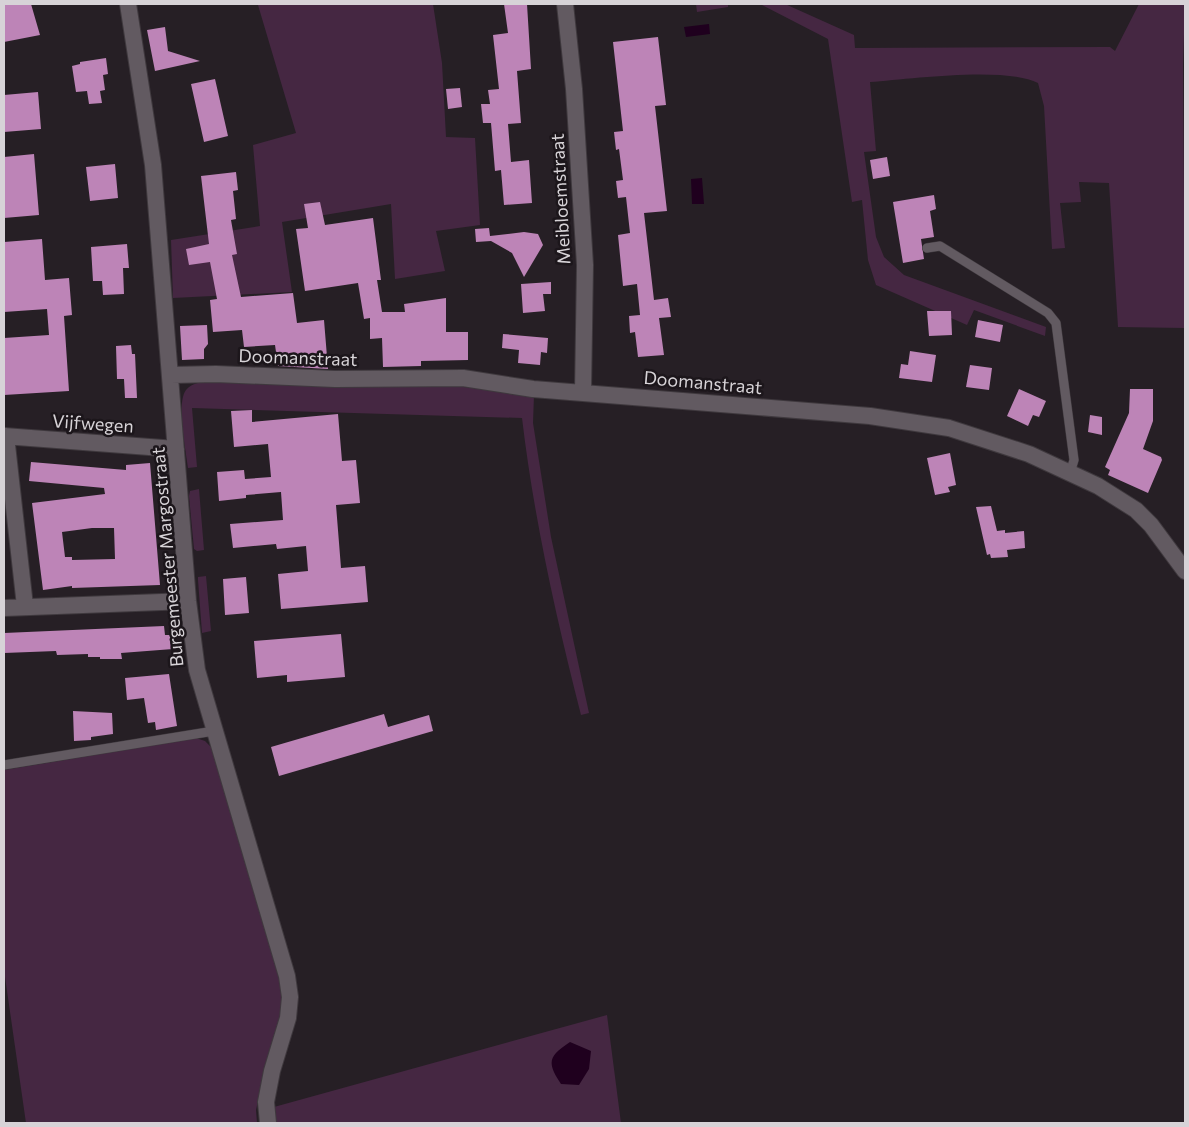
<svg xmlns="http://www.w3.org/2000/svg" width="1189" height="1127" font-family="Commissioner,sans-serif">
  <rect width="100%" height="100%" fill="#261f25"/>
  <path fill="#452742" d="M 262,4 L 433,4 L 442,63 L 446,137 L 475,138 L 480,225 L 436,231 L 445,271 L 395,279 L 391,204 L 282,222 L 292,292 L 173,298 L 171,240 L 260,226 L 253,145 L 296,133 L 258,5 Z
    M 696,4 L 728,4 L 728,7 L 697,12 Z
    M 760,4 L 785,4 L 854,35 L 855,48 L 1110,47 L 1115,51 L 1139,4 L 1185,4 L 1183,65 L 1185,328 L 1118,327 L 1109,183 L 1079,182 L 1081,202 L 1060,203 L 1065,248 L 1052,249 L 1044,106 L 1038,83 C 1004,66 911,79 870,82 L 876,151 L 864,152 L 876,237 L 884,257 L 904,275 L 1046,327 L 1045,336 L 974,310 L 967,325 L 876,285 L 868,260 L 862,200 L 852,202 L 828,39 Z
    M 211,380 L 455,386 L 534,395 L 533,423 L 551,537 L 589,713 L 581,715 C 556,617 534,519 522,418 L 192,408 L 197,467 L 188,468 C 186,451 176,403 186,390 C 191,383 203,382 211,380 Z
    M 199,489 L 204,550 L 197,551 L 194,549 L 189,496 L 190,491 Z
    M 206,576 L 211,631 L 202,633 L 198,580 L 198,577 Z
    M 196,738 L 205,741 L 211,747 L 281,971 L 281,1017 L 264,1073 L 256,1110 L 257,1123 L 26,1123 L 4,970 L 4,770 Z
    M 607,1015 L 621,1123 L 274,1123 L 274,1107 Z"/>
  <path fill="#1f001e" d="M 709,24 L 710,34 L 686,37 L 684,27 Z
    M 702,178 L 704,204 L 692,204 L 691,179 Z
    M 570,1042 L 591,1051 L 589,1069 L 579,1085 L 561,1084 C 546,1062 549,1056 570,1042 Z"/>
  <path fill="#bd84b7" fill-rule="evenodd" d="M 4,4 L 31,4 L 40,35 L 4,42 Z
    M 504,4 L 527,4 L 531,69 L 517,71 L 521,123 L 508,124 L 511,162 L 529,160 L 532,203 L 504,205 L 501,170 L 495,171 L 491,123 L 483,123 L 481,104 L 490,104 L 488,90 L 499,89 L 493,35 L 508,33 Z
    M 165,27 L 168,51 L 200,61 L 155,71 L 147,30 Z
    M 658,37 L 666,105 L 655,106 L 667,211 L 644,213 L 654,300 L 668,298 L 671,317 L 659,318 L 664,355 L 638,357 L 635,332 L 630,333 L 629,316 L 640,315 L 637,284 L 623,286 L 618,235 L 630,233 L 626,197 L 618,198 L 616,181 L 623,180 L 619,149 L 616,150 L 614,132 L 623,131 L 613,42 Z
    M 106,58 L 108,74 L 103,75 L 105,90 L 100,91 L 102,103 L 89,104 L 87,91 L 76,92 L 72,66 L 80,64 L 80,62 Z
    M 215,79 L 228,136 L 204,142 L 191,84 Z
    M 460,88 L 462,107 L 448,109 L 446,89 Z
    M 38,92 L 41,129 L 4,132 L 4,95 Z
    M 34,154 L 39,215 L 4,218 L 4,157 Z
    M 887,157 L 890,176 L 873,179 L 870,160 Z
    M 115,164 L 118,198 L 90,201 L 86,167 Z
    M 236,172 L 238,190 L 233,191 L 236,219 L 231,220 L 237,254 L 232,255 L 241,297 L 293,293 L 297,323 L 324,320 L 328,369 L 278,366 L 275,345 L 244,347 L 242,330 L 213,332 L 210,300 L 217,299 L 210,262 L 189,265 L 186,249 L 209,244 L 201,176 Z
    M 934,195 L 936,209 L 930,211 L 934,237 L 921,239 L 924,259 L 903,263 L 893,202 Z
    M 320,202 L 325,225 L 373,218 L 381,280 L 377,280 L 382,312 L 405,312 L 404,304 L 446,298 L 446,332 L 468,332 L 468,360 L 421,361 L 421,366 L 383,367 L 382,338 L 370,339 L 370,318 L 364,319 L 358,283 L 305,291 L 296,229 L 308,228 L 304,204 Z
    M 489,228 L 490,236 L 524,232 L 538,234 L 543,245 L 524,277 L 512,253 L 491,241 L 476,242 L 475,229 Z
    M 42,239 L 45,280 L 69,278 L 72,315 L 64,316 L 69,391 L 4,395 L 4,338 L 49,335 L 47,309 L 4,312 L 4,242 Z
    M 127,244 L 129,268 L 123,268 L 124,294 L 103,295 L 102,281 L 93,281 L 91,247 Z
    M 551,282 L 551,294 L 543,294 L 545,311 L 523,313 L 521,284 Z
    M 927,311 L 951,311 L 952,335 L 929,336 Z
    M 978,320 L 1003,325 L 1000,342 L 975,337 Z
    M 207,325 L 208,344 L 204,349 L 204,359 L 182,360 L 180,326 Z
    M 503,334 L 548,338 L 547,353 L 541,352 L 540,365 L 518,363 L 519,350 L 502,348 Z
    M 131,345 L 132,354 L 135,354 L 137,398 L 125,398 L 124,379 L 117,379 L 116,346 Z
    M 910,351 L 936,355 L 932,382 L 899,378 L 901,364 L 908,365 Z
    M 970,365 L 992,368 L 989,390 L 966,387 Z
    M 1019,389 L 1046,401 L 1039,417 L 1033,415 L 1028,426 L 1007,416 Z
    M 1130,389 L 1153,389 L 1153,421 L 1143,449 L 1161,457 L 1162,460 L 1148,493 L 1108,475 L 1110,470 L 1105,467 L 1129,413 Z
    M 252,410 L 252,422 L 338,414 L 342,461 L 356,460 L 360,503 L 336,505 L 341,568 L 365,566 L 368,602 L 281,609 L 278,574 L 308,571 L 306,546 L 277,549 L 276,544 L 233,548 L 230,524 L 283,520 L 281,492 L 246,495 L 246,498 L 219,501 L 217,472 L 244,470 L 245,479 L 271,477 L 268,444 L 234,447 L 231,411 Z
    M 1090,415 L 1102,417 L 1102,435 L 1088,432 Z
    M 950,453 L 956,485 L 948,487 L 950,492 L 935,495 L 927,458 Z
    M 31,462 L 126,470 L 126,465 L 150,463 L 160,585 L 72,588 L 72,586 L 43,590 L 32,503 L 105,494 L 104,488 L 29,481 ZM 92,528 L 114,528 L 115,559 L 72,560 L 72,557 L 65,557 L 62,532 Z
    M 991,506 L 997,531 L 1005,530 L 1005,533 L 1024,531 L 1025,548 L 1007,550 L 1008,557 L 991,558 L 990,554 L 987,555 L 976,507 Z
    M 246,577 L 249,613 L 225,615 L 223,579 Z
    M 164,626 L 165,635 L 173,635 L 173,649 L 121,653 L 122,659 L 100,659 L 100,657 L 88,657 L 88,654 L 57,655 L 56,651 L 4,653 L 4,633 Z
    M 341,634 L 345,677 L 287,682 L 287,675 L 257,678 L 254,641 Z
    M 169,674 L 177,726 L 156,730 L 155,722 L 148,723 L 144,698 L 127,700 L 125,678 Z
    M 73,711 L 112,713 L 113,734 L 91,737 L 91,740 L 74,741 Z
    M 384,714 L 388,727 L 429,715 L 433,731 L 279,776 L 271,747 Z"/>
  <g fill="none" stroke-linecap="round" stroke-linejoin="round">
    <g stroke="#3f393e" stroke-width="10">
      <path id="lane" d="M 927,248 L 940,246 L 1048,313 L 1056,323 L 1074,460 L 1070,473
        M 4,765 L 214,731"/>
    </g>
    <g stroke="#3f393e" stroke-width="18">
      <path id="street" d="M 128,4 L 153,165 L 188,601 L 197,670 L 287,976 L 290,997 L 288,1018 L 272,1071 L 266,1102 L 268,1123
        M 565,4 L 574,89 L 585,265 L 583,392
        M 171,375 L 216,374 L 335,379 L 463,378 L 533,389 L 870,416 L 949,428 L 1029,454 L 1098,486 L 1136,510 L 1151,525 L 1185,571
        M 4,436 L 176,449
        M 6,436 L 25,606
        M 4,608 L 188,601"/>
    </g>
    <use href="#lane" stroke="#625a61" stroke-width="9"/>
    <use href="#street" stroke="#625a61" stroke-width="16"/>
  </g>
  <g text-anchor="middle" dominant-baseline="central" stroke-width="5" stroke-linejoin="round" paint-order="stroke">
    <g font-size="18" fill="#d7d3d7" stroke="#1c161b">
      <text transform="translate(560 199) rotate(-93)">Meibloemstraat</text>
      <text transform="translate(298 357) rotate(2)">Doomanstraat</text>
      <text transform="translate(703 382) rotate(5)">Doomanstraat</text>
      <text transform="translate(93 423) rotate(4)">Vijfwegen</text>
      <text transform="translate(167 557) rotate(-95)">Burgemeester Margostraat</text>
    </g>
  </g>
  <rect width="1189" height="1127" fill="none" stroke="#d7d3d7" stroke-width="10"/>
</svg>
